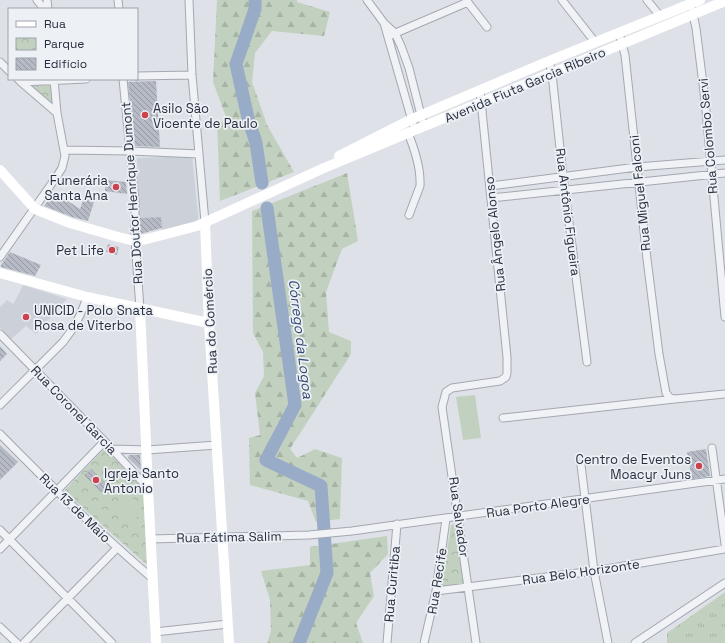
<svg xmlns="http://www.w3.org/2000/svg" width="725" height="643" font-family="'Space Grotesk',sans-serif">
  <defs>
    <pattern id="grass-tufts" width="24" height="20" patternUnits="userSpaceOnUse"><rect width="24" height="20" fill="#c2d1bf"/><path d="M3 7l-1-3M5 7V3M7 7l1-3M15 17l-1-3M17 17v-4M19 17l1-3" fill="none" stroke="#a7b4a5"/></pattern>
    <pattern id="forest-firs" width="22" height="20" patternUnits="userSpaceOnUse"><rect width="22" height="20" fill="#c2d1bf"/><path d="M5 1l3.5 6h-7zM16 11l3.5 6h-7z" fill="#a7b4a5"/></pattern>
    <pattern id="park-crowns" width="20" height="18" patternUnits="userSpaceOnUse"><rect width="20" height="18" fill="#c2d1bf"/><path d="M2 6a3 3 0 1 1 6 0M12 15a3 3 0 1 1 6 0" fill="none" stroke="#a7b4a5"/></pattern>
    <pattern id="building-back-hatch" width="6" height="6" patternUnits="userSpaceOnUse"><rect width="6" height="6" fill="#b5bac4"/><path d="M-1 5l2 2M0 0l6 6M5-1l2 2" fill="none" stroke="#9398a1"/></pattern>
  </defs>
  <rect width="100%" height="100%" fill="#dee1e7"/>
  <path fill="#ccd0d9" d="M 192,156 L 199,224 L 162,231 L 161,217 L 139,218 L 137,158 Z
    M 23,285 L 67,299 L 36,334 L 26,326 L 11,339 L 0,327 L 0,307 L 7,300 L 13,304 L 16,299 Z"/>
  <path fill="url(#grass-tufts)" d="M 725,592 L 725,643 L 667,643 L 667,633 Z"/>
  <path fill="url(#forest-firs)" d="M 217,0 L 297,0 L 297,2 L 330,12 L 324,36 L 272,31 L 255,53 L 252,82 L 267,125 L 294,172 L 220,201 L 217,121 L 228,122 L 213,82 Z
    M 347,173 L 358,241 L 342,249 L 326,292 L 329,332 L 351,341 L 351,354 L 290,449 L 297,458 L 315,449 L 342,458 L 340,519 L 316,522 L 308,501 L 250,485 L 249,438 L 260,435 L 255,393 L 264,376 L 263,352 L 253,333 L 252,211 Z
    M 387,536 L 388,554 L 370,573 L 374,596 L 356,623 L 363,643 L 267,643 L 271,631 L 270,600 L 261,571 L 310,565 L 310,547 Z"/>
  <path fill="url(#park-crowns)" d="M 50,85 L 53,105 L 28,86 Z
    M 105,448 L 143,489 L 147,565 L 64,491 Z
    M 457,524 L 464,586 L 441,587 L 451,525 Z"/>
  <path fill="#c2d1bf" d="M 475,395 L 481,438 L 463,440 L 456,397 Z
    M 127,499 L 135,499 L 140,504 L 141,513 L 133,520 L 125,523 L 118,516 L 117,507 Z"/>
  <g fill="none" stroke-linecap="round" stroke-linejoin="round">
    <path stroke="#99acc7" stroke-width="13" d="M 255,0 L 255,9 L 236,64 L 248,118 L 256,143 L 262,183
      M 267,208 L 295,405 L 266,460 L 321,486 L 327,573 L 299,643"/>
  </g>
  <path fill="url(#building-back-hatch)" d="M 156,81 L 160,147 L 135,146 L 128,82 Z
    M 106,180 L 126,182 L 127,194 L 105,191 Z
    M 54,192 L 80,209 L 84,198 L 94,202 L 88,221 L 72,217 L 44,206 Z
    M 161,217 L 162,228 L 140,234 L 140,218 Z
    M 108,244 L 119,247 L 117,255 L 106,252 Z
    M 10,252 L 41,265 L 35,276 L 1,267 L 1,265 Z
    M 0,346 L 7,354 L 0,361 Z
    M 0,445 L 18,462 L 0,480 Z
    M 706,449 L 710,476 L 692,479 L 687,452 Z
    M 129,455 L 140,455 L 141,470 L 128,458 Z
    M 91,469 L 108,486 L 101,492 L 84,475 Z"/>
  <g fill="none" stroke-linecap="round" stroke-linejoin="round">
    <g stroke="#a3a8b1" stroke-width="9">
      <path id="street" d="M 37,0 L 44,9
        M 47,0 L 48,9
        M 118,0 L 119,9
        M 189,0 L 192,75 L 205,222
        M 367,0 L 384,23 L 395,33 L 401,46 L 409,68 L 424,127
        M 466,0 L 487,27
        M 562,0 L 595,42
        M 647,0 L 660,16
        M 692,10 L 696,28 L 705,100 L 725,317
        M 384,23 L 415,131
        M 619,33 L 625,55 L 647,259 L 659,354 L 666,393 L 670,398 L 675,399 L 725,394
        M 391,35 L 468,2
        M 549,61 L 552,74 L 563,176 L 587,362
        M 0,62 L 9,71
        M 137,76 L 192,75
        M 18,79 L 21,82 L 86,79
        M 123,79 L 135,201 L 135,241 L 140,308
        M 21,82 L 57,113
        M 408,133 C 415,150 421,168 420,186 L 409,215
        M 64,150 L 131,151 L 199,154
        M 490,186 L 637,167 L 725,160
        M 491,198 L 725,173
        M 0,257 L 57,176 L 62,168 L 65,156 L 57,113 L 54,79
        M 0,334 L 112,449 L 148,488
        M 0,405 L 63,342 C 75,327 81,315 87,297
        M 503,418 L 675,399
        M 0,434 C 49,484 99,533 152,578
        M 712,448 L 725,544
        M 112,449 L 147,450 L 217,445
        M 581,465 L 594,571 L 608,643
        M 0,530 L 112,643
        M 150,539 L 309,535 L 352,531 L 725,479
        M 0,549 L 104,442
        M 436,591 L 594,571 L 725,549
        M 0,627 L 17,643
        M 155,632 L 228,624
        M 24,643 L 117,548
        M 387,643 L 397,524
        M 424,643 L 436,591 L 446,519
        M 476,643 L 442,407 L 446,392 L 452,388 L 500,381 L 506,377 L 507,373 L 507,357 L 480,91
        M 635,643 L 725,583"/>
    </g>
    <use href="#street" stroke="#f0f2f6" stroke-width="7"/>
    <path stroke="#fff" stroke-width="10" d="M 339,156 L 412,119 L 549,61 L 700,0
      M 0,170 L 35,209 L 70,223 L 118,237 L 135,241 L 147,239 L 197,226 L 324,168 L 725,1
      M 205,222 L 209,323 L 229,643
      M 0,273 L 87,297 L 209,323
      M 140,308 L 148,488 L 156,643"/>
  </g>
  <g fill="#cc434d" stroke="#edf0f5" stroke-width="1.5">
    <circle cx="145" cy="115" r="4"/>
    <circle cx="116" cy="187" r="4"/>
    <circle cx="112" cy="250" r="4"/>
    <circle cx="26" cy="317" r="4"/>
    <circle cx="699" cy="466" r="4"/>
    <circle cx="96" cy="480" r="4"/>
  </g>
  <g text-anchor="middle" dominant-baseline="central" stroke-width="3.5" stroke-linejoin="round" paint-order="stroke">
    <g font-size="13" fill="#272e3e" stroke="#edf0f5">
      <text transform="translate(525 85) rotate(-23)">Avenida Fiuta Garcia Ribeiro</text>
      <text transform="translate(708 136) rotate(-95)">Rua Colombo Servi</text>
      <text transform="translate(132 193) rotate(-94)">Rua Doutor Henrique Dumont</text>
      <text transform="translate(640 193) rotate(-96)">Rua Miguel Falconi</text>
      <text transform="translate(568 212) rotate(83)">Rua Antônio Figueira</text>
      <text transform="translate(495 234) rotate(-96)">Rua Ângelo Alonso</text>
      <text transform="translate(210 321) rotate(-93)">Rua do Comércio</text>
      <text transform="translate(74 410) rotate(46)">Rua Coronel Garcia</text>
      <text transform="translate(538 506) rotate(-8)">Rua Porto Alegre</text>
      <text transform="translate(75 508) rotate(44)">Rua 13 de Maio</text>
      <text transform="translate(459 517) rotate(82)">Rua Salvador</text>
      <text transform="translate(229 537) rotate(-1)">Rua Fátima Salim</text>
      <text transform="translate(581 572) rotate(-8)">Rua Belo Horizonte</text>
      <text transform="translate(437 581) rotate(-81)">Rua Recife</text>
      <text transform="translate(392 584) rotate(-85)">Rua Curitiba</text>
    </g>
    <g font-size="13" fill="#272e3e" stroke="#edf0f5" text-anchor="start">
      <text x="153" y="108">Asilo São<tspan x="153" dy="15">Vicente de Paulo</tspan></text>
      <text x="108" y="180" text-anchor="end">Funerária<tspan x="108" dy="15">Santa Ana</tspan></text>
      <text x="104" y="250" text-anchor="end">Pet Life</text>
      <text x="34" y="310">UNICID - Polo Snata<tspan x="34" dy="15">Rosa de Viterbo</tspan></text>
      <text x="691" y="459" text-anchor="end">Centro de Eventos<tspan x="691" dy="15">Moacyr Juns</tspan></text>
      <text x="104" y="473">Igreja Santo<tspan x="104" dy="15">Antonio</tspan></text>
    </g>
    <g font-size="14" font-style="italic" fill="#324971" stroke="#edf0f5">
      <text transform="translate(301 339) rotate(83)">Córrego da Logoa</text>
    </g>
  </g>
  <rect x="8" y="8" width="130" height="72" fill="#edf0f5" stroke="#9ea2ac"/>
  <rect x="16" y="21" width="20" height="6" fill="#ffffff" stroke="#9ea2ac"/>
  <text x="44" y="28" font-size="12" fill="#272e3e">Rua</text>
  <rect x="16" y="38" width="20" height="12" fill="url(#park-crowns)" stroke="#9ea2ac"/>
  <text x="44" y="48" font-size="12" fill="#272e3e">Parque</text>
  <rect x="16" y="58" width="20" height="12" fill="url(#building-back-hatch)" stroke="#9ea2ac"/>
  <text x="44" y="68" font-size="12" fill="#272e3e">Edifício</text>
</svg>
